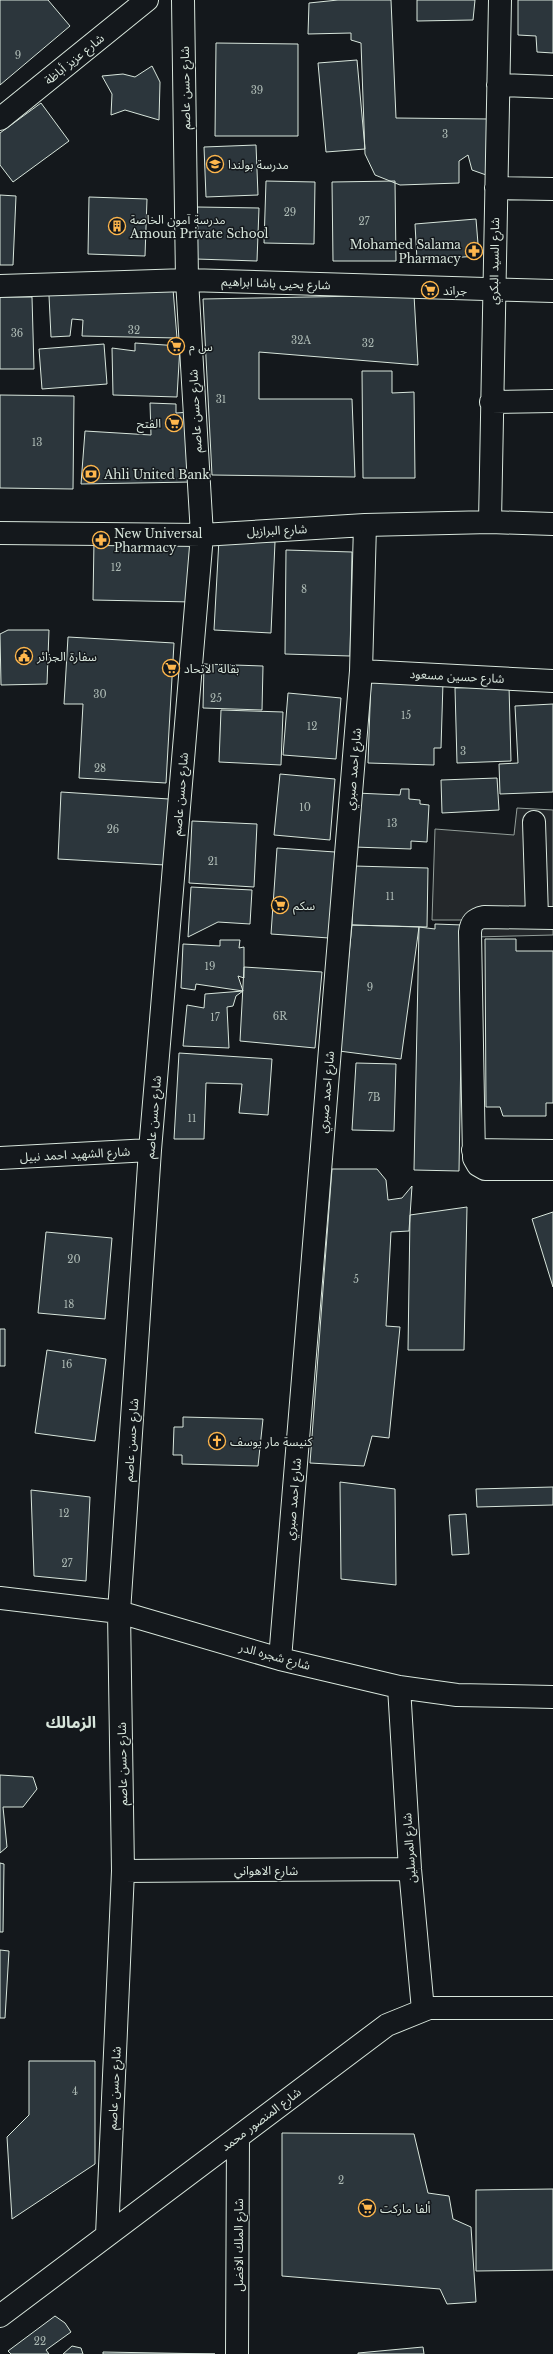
<svg xmlns="http://www.w3.org/2000/svg" width="553" height="2354" font-family="'Libre Baskerville','Noto Sans Arabic',serif">
  <rect width="100%" height="100%" fill="#14181c"/>
  <path fill="#24282b" stroke="#939e99" d="M 517,808 L 553,810 L 553,935 L 475,937 L 468,920 L 432,920 L 435,829 L 514,835 Z"/>
  <path fill="#2c363c" stroke="#d8e6dc" d="M 0,0 L 48,0 L 70,26 L 0,85 Z
    M 338,0 L 391,0 L 396,118 L 490,119 L 489,176 L 472,170 L 468,155 L 459,161 L 459,183 L 400,185 L 375,175 L 365,154 L 361,43 L 351,40 L 351,33 L 308,34 L 309,3 Z
    M 417,0 L 475,0 L 473,20 L 417,21 Z
    M 518,0 L 553,0 L 553,53 L 537,52 L 536,36 L 518,35 Z
    M 216,43 L 298,44 L 298,136 L 215,136 Z
    M 357,60 L 365,149 L 326,152 L 318,63 Z
    M 152,66 L 160,82 L 159,120 L 125,110 L 111,115 L 112,94 L 102,76 L 123,74 L 135,77 Z
    M 41,103 L 69,141 L 13,182 L 0,165 L 0,133 Z
    M 256,145 L 258,195 L 206,197 L 204,147 Z
    M 266,181 L 315,182 L 314,244 L 264,243 Z
    M 395,181 L 396,261 L 333,261 L 332,182 Z
    M 0,195 L 16,196 L 13,265 L 0,265 Z
    M 89,197 L 147,199 L 145,256 L 88,254 Z
    M 197,207 L 259,208 L 257,261 L 196,259 Z
    M 476,219 L 479,256 L 417,260 L 415,224 Z
    M 48,275 L 173,289 L 177,338 L 82,336 L 83,320 L 72,319 L 70,336 L 51,337 Z
    M 414,295 L 418,365 L 259,352 L 259,399 L 352,399 L 355,477 L 212,475 L 203,299 Z
    M 0,297 L 32,297 L 34,369 L 0,369 Z
    M 135,343 L 180,346 L 177,397 L 113,395 L 112,348 L 135,351 Z
    M 104,344 L 107,384 L 42,389 L 39,349 Z
    M 362,371 L 392,371 L 392,393 L 414,392 L 415,478 L 363,478 Z
    M 0,395 L 74,396 L 73,489 L 0,488 Z
    M 150,403 L 176,404 L 176,413 L 191,412 L 191,482 L 81,484 L 85,431 L 151,435 Z
    M 219,539 L 275,542 L 271,633 L 214,630 Z
    M 94,541 L 192,542 L 192,602 L 93,600 Z
    M 286,550 L 352,552 L 350,656 L 285,654 Z
    M 8,630 L 49,630 L 47,684 L 1,685 L 0,634 Z
    M 68,637 L 174,643 L 166,783 L 79,778 L 83,704 L 64,704 Z
    M 204,664 L 263,666 L 262,710 L 203,708 Z
    M 371,679 L 443,682 L 441,748 L 434,748 L 434,765 L 368,763 Z
    M 509,686 L 511,761 L 457,763 L 455,688 Z
    M 288,693 L 341,698 L 336,759 L 283,755 Z
    M 553,704 L 553,792 L 500,794 L 499,764 L 518,763 L 515,706 Z
    M 221,710 L 283,712 L 281,765 L 219,762 Z
    M 280,774 L 335,779 L 330,840 L 274,835 Z
    M 497,778 L 499,810 L 442,813 L 441,780 Z
    M 401,789 L 409,789 L 409,799 L 420,800 L 420,804 L 429,805 L 427,842 L 411,841 L 411,849 L 354,847 L 356,793 L 400,795 Z
    M 61,792 L 169,799 L 165,865 L 58,859 Z
    M 192,821 L 257,824 L 254,887 L 189,883 Z
    M 277,848 L 335,852 L 329,938 L 271,934 Z
    M 354,866 L 428,868 L 427,927 L 352,925 Z
    M 191,887 L 252,890 L 250,924 L 218,922 L 188,937 Z
    M 435,924 L 463,925 L 459,1171 L 414,1170 L 419,927 L 435,929 Z
    M 352,925 L 419,927 L 401,1059 L 339,1051 Z
    M 485,939 L 516,939 L 516,951 L 553,951 L 553,1103 L 546,1103 L 546,1116 L 503,1116 L 500,1107 L 486,1107 Z
    M 220,940 L 240,940 L 239,948 L 244,947 L 244,978 L 238,976 L 243,991 L 196,984 L 195,990 L 181,988 L 183,944 L 220,946 Z
    M 244,967 L 322,972 L 315,1048 L 240,1041 Z
    M 243,991 L 236,996 L 233,1006 L 227,1007 L 229,1048 L 183,1046 L 187,1005 L 204,1008 L 205,994 Z
    M 179,1053 L 272,1059 L 268,1115 L 239,1113 L 242,1084 L 206,1083 L 204,1139 L 174,1139 Z
    M 356,1063 L 396,1064 L 394,1131 L 352,1130 Z
    M 332,1169 L 377,1169 L 386,1180 L 388,1200 L 402,1198 L 412,1186 L 409,1231 L 391,1232 L 386,1326 L 400,1327 L 389,1438 L 372,1436 L 364,1466 L 310,1463 Z
    M 467,1207 L 464,1350 L 408,1350 L 410,1215 Z
    M 553,1212 L 553,1287 L 532,1219 Z
    M 46,1232 L 112,1238 L 105,1319 L 38,1313 Z
    M 0,1329 L 5,1329 L 5,1366 L 0,1366 Z
    M 47,1350 L 106,1359 L 95,1441 L 35,1433 Z
    M 183,1417 L 263,1419 L 258,1466 L 182,1464 L 182,1455 L 173,1455 L 174,1427 L 183,1427 Z
    M 340,1482 L 395,1489 L 396,1585 L 341,1579 Z
    M 553,1487 L 553,1505 L 477,1507 L 476,1489 Z
    M 31,1490 L 90,1497 L 86,1581 L 34,1576 Z
    M 466,1514 L 469,1554 L 452,1555 L 449,1515 Z
    M 0,1775 L 33,1777 L 37,1789 L 23,1807 L 3,1807 L 7,1847 L 0,1853 Z
    M 0,1863 L 4,1864 L 3,1932 L 0,1932 Z
    M 0,1950 L 9,1951 L 5,2018 L 0,2018 Z
    M 29,2061 L 95,2061 L 95,2164 L 12,2219 L 7,2137 L 29,2115 Z
    M 282,2133 L 414,2134 L 428,2193 L 449,2196 L 453,2219 L 471,2227 L 476,2302 L 447,2304 L 440,2289 L 282,2276 Z
    M 553,2189 L 553,2270 L 476,2271 L 476,2190 Z
    M 55,2316 L 65,2323 L 71,2332 L 46,2350 L 49,2354 L 11,2354 L 8,2351 Z
    M 72,2346 L 81,2348 L 83,2354 L 63,2354 Z
    M 423,2347 L 424,2354 L 358,2354 L 358,2353 Z
    M 103,2352 L 215,2354 L 103,2354 Z"/>
  <g fill="none" stroke-linecap="round" stroke-linejoin="round">
    <g stroke="#d8e6dc" stroke-width="24">
      <path id="minor" d="M 498,85 L 553,87
        M 0,119 L 147,0
        M 496,188 L 553,189
        M 0,286 L 187,280 L 553,291
        M 491,402 L 553,401
        M 490,522 L 500,0
        M 0,533 L 202,535 L 365,525 L 490,522 L 553,524
        M 361,671 L 553,681
        M 534,822 L 537,917
        M 553,918 L 484,917 C 474,919 471,923 470,932 L 474,1158 L 478,1165 L 485,1169 L 553,1169
        M 473,1150 L 553,1151
        M 0,1158 L 150,1150
        M 0,1598 L 119,1612 L 280,1659 L 399,1687 L 457,1695 L 553,1697
        M 280,1659 L 361,671 L 365,525
        M 399,1687 L 410,1869 L 423,2010
        M 123,1871 L 410,1869
        M 107,2235 L 123,1871 L 119,1612 L 150,1150 L 202,535 L 187,280 L 183,0
        M 0,2316 L 387,2025 L 429,2008 L 553,2008
        M 237,2354 L 238,2137"/>
    </g>
    <use href="#minor" stroke="#14181c" stroke-width="22"/>
  </g>
  <defs>
    <g id="school-ring" transform="scale(0.9)"><circle r="9.5" fill="#14181c" stroke="#ffb74d" stroke-width="1.5"/><path d="M0-5L7-2L0 1L-7-2ZM-4 1L0 2.5L4 1V4Q0 6-4 4Z" fill="#ffb74d"/></g>
    <g id="building-ring" transform="scale(0.9)"><circle r="9.5" fill="#14181c" stroke="#ffb74d" stroke-width="1.5"/><path d="M-4-6H4V6H1V3H-1V6H-4ZM-2.5-4.3h1.7v1.8h-1.7ZM.8-4.3h1.7v1.8H.8ZM-2.5-1h1.7V.8h-1.7ZM.8-1h1.7V.8H.8Z" fill="#ffb74d"/></g>
    <g id="pharmacy-ring" transform="scale(0.9)"><circle r="9.5" fill="#14181c" stroke="#ffb74d" stroke-width="1.5"/><path d="M-2-6h4v4h4v4h-4v4h-4v-4h-4v-4h4Z" fill="#ffb74d"/></g>
    <g id="supermarket-ring" transform="scale(0.9)"><circle r="9.5" fill="#14181c" stroke="#ffb74d" stroke-width="1.5"/><path d="M-6-5.5h2.5l.6 2H6L4.5 2H-2.5L-4.4-4H-6ZM-1.5 3.2a1.3 1.3 0 1 0 .1 0ZM3 3.2a1.3 1.3 0 1 0 .1 0Z" fill="#ffb74d"/></g>
    <g id="bank-ring" transform="scale(0.9)"><circle r="9.5" fill="#14181c" stroke="#ffb74d" stroke-width="1.5"/><path d="M-6-4H6V4H-6ZM0-2.3a2.3 2.3 0 1 0 0 4.6a2.3 2.3 0 1 0 0-4.6Z" fill="#ffb74d"/></g>
    <g id="civic-ring" transform="scale(0.9)"><circle r="9.5" fill="#14181c" stroke="#ffb74d" stroke-width="1.5"/><path d="M-.6-6.5H3V-4.5H.6V-3L4-1V1h2V6H-6V1h2V-1L-.6-3ZM-1.2 2.5V6h2.4V2.5Z" fill="#ffb74d"/></g>
    <g id="church-ring" transform="scale(0.9)"><circle r="9.5" fill="#14181c" stroke="#ffb74d" stroke-width="1.5"/><path d="M-1.2-6h2.4v3.5h3.3v2.4h-3.3V6h-2.4V-.1h-3.3v-2.4h3.3Z" fill="#ffb74d"/></g>
  </defs>
  <g fill-rule="evenodd">
    <use href="#school-ring" x="215" y="164"/>
    <use href="#building-ring" x="117" y="226"/>
    <use href="#pharmacy-ring" x="474" y="251"/>
    <use href="#supermarket-ring" x="430" y="290"/>
    <use href="#supermarket-ring" x="176" y="346"/>
    <use href="#supermarket-ring" x="174" y="423"/>
    <use href="#bank-ring" x="91" y="474"/>
    <use href="#pharmacy-ring" x="101" y="540"/>
    <use href="#civic-ring" x="24" y="656"/>
    <use href="#supermarket-ring" x="171" y="668"/>
    <use href="#supermarket-ring" x="280" y="905"/>
    <use href="#church-ring" x="217" y="1441"/>
    <use href="#supermarket-ring" x="367" y="2208"/>
  </g>
  <g text-anchor="middle" dominant-baseline="central" stroke-width="3" stroke-linejoin="round" paint-order="stroke">
    <g font-size="10" fill="#adbab4">
      <text x="18" y="55">9</text>
      <text x="257" y="90">39</text>
      <text x="445" y="134">3</text>
      <text x="290" y="212">29</text>
      <text x="364" y="221">27</text>
      <text x="134" y="330">32</text>
      <text x="17" y="333">36</text>
      <text x="301" y="340">32A</text>
      <text x="368" y="343">32</text>
      <text x="221" y="399">31</text>
      <text x="37" y="442">13</text>
      <text x="116" y="567">12</text>
      <text x="304" y="589">8</text>
      <text x="100" y="694">30</text>
      <text x="216" y="698">25</text>
      <text x="406" y="715">15</text>
      <text x="312" y="726">12</text>
      <text x="463" y="751">3</text>
      <text x="100" y="768">28</text>
      <text x="305" y="807">10</text>
      <text x="392" y="823">13</text>
      <text x="113" y="829">26</text>
      <text x="213" y="861">21</text>
      <text x="390" y="896">11</text>
      <text x="210" y="966">19</text>
      <text x="370" y="987">9</text>
      <text x="280" y="1016">6R</text>
      <text x="215" y="1017">17</text>
      <text x="374" y="1097">7B</text>
      <text x="192" y="1118">11</text>
      <text x="74" y="1259">20</text>
      <text x="356" y="1279">5</text>
      <text x="69" y="1304">18</text>
      <text x="67" y="1364">16</text>
      <text x="64" y="1513">12</text>
      <text x="67" y="1563">27</text>
      <text x="75" y="2091">4</text>
      <text x="341" y="2180">2</text>
      <text x="40" y="2341">22</text>
    </g>
    <g font-size="12" fill="#d8e6dc" stroke="#14181c">
      <text transform="translate(74 59) rotate(-39)">شارع عزيز أباظة</text>
      <text transform="translate(185 88) rotate(-91)">شارع حسن عاصم</text>
      <text transform="translate(494 261) rotate(-89)">شارع السيد البكري</text>
      <text transform="translate(276 283) rotate(2)">شارع يحيى باشا ابراهيم</text>
      <text transform="translate(195 411) rotate(-93)">شارع حسن عاصم</text>
      <text transform="translate(277 530) rotate(-3)">شارع البرازيل</text>
      <text transform="translate(457 676) rotate(3)">شارع حسين مسعود</text>
      <text transform="translate(353 769) rotate(-85)">شارع احمد صبري</text>
      <text transform="translate(180 794) rotate(-85)">شارع حسن عاصم</text>
      <text transform="translate(326 1092) rotate(-85)">شارع احمد صبري</text>
      <text transform="translate(153 1117) rotate(-85)">شارع حسن عاصم</text>
      <text transform="translate(75 1154) rotate(-3)">شارع الشهيد احمد نبيل</text>
      <text transform="translate(131 1440) rotate(-86)">شارع حسن عاصم</text>
      <text transform="translate(293 1499) rotate(-85)">شارع احمد صبري</text>
      <text transform="translate(275 1656) rotate(15)">شارع شجره الدر</text>
      <text transform="translate(122 1764) rotate(-91)">شارع حسن عاصم</text>
      <text transform="translate(409 1848) rotate(-94)">شارع المرسلين</text>
      <text x="266" y="1870">شارع الاهواني</text>
      <text transform="translate(114 2088) rotate(-87)">شارع حسن عاصم</text>
      <text transform="translate(261 2119) rotate(-37)">شارع المنصور محمد</text>
      <text transform="translate(238 2245) rotate(-90)">شارع الملك الافضل</text>
    </g>
    <g font-size="12" fill="#d8e6dc" stroke="#14181c" text-anchor="start">
      <text x="228" y="164">مدرسة بولندا</text>
      <text x="130" y="219">مدرسة آمون الخاصة<tspan x="130" dy="14">Amoun Private School</tspan></text>
      <text x="461" y="244" text-anchor="end">Mohamed Salama<tspan x="461" dy="14">Pharmacy</tspan></text>
      <text x="443" y="290">جراند</text>
      <text x="189" y="346">س م</text>
      <text x="161" y="423" text-anchor="end">الفتح</text>
      <text x="104" y="474">Ahli United Bank</text>
      <text x="114" y="533">New Universal<tspan x="114" dy="14">Pharmacy</tspan></text>
      <text x="37" y="656">سفارة الجزائر</text>
      <text x="184" y="668">بقالة الاتحاد</text>
      <text x="293" y="905">سكم</text>
      <text x="230" y="1441">كنيسة مار يوسف</text>
      <text x="380" y="2208">ألفا ماركت</text>
    </g>
    <g font-size="16" font-weight="bold" fill="#d8e6dc" stroke="#14181c">
      <text x="71" y="1722">الزمالك</text>
    </g>
  </g>
</svg>
